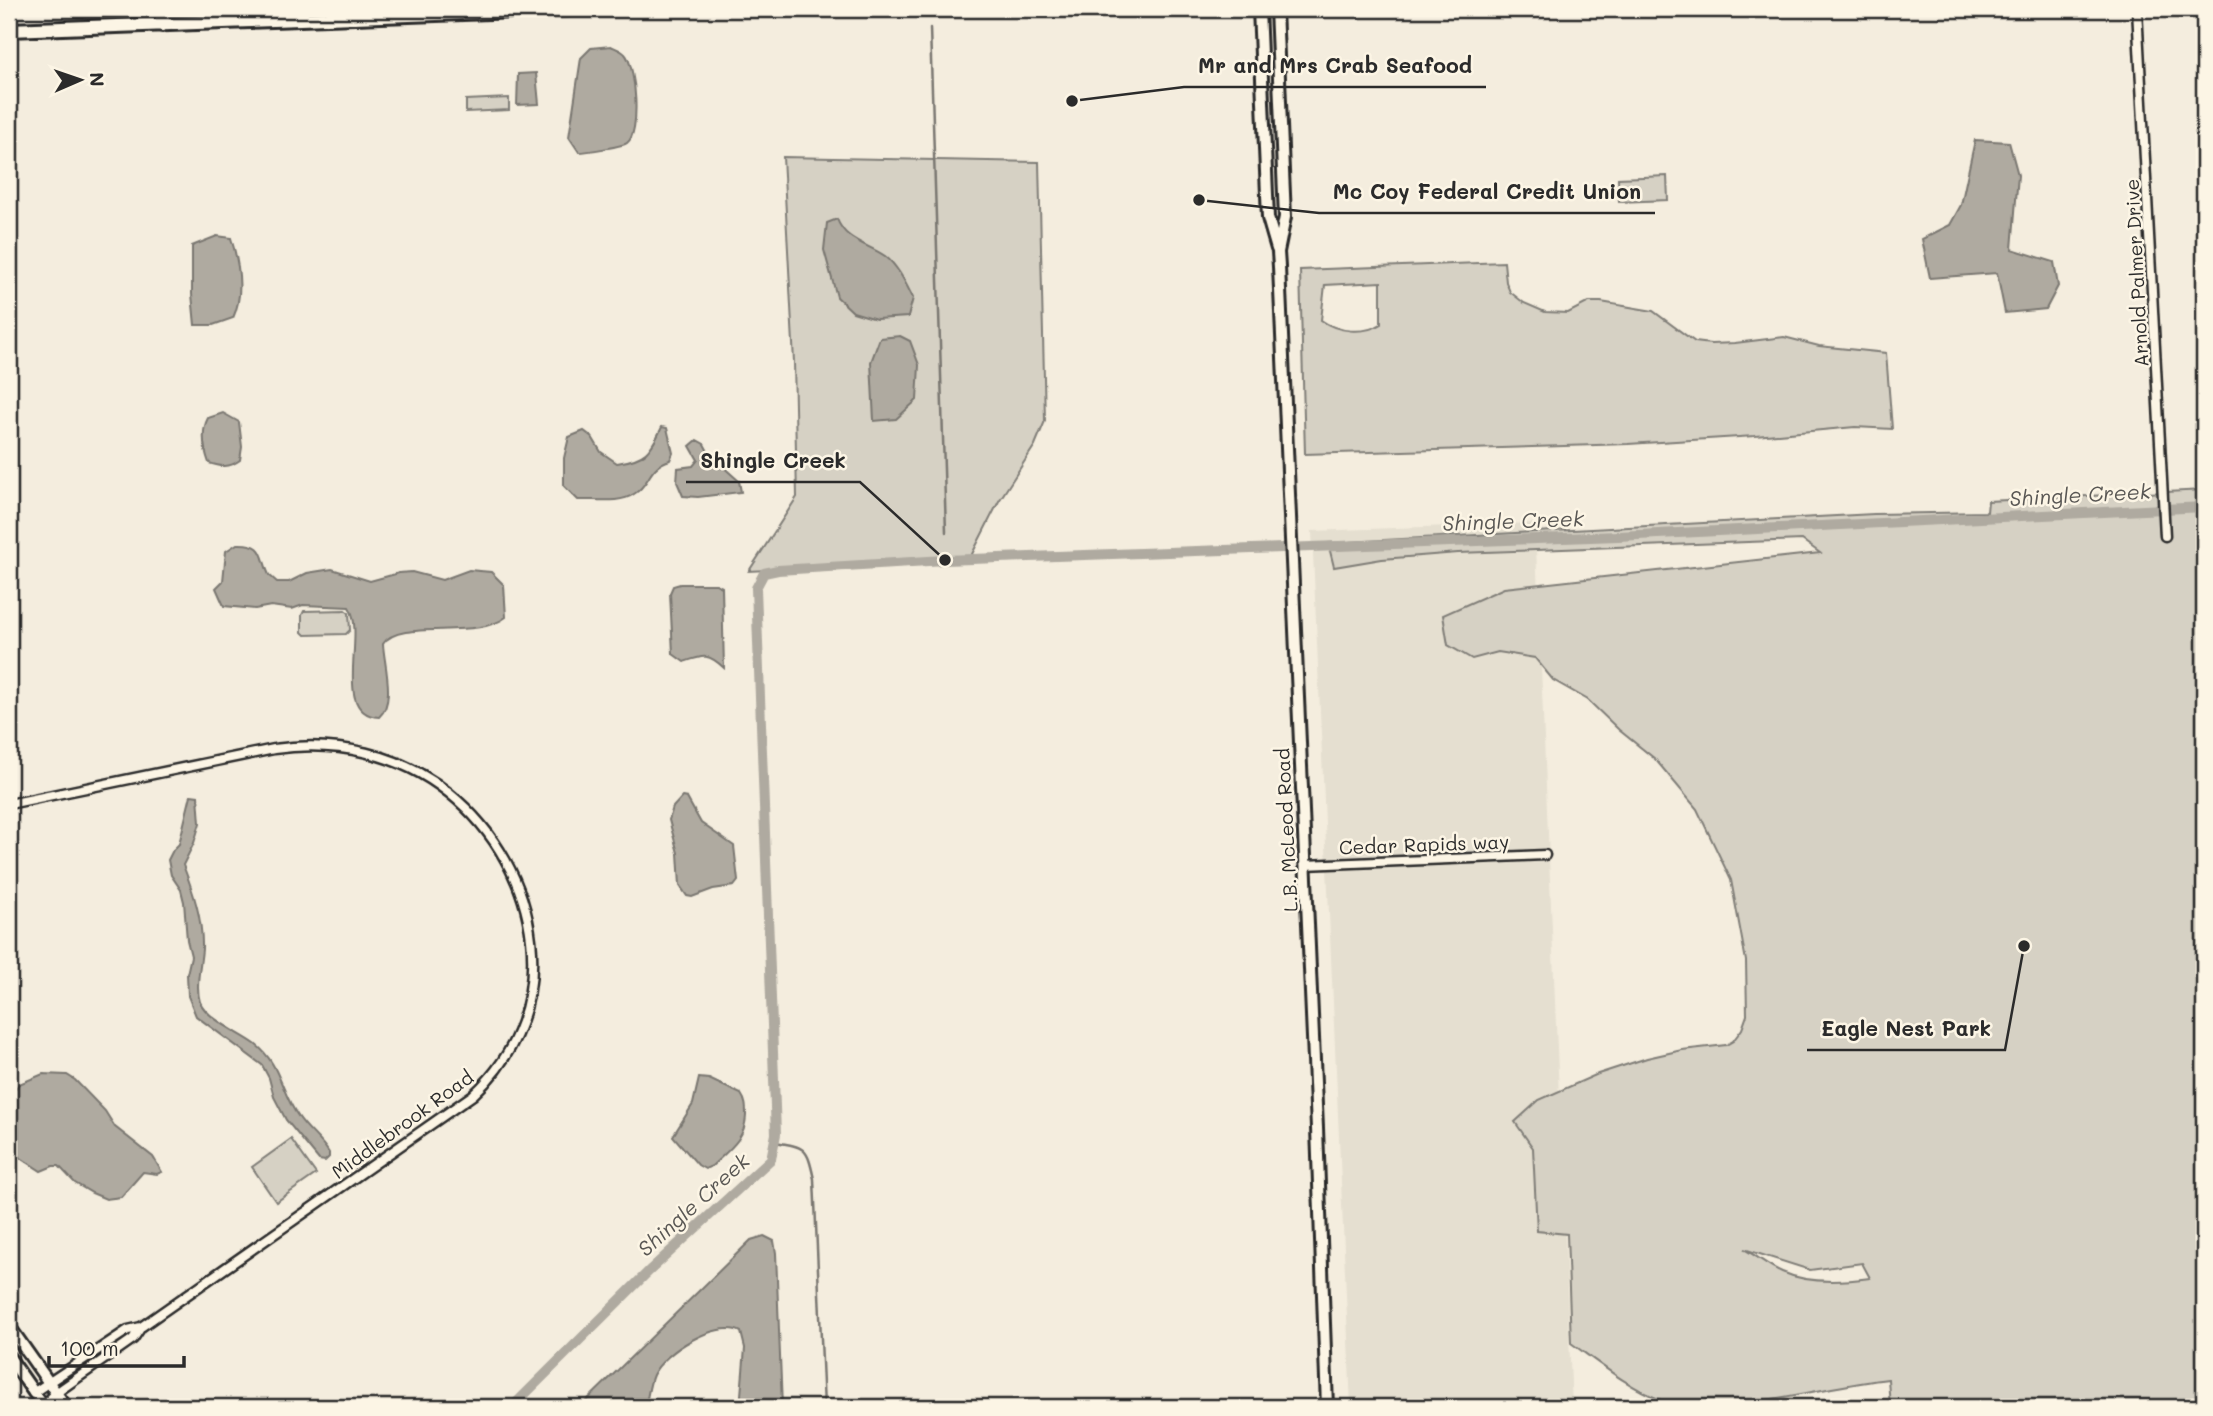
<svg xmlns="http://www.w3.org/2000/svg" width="2213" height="1416" font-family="Mali,sans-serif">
  <rect width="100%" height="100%" fill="#f4edde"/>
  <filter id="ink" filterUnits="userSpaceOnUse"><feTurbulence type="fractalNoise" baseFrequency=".0143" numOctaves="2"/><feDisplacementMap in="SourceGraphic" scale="14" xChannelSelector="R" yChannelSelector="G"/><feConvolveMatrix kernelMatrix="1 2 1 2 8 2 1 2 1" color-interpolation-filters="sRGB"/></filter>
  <g filter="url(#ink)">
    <path fill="#e5dfd0" d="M 1535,523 L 1572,1407 L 1351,1407 L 1312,531 Z"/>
    <path fill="#d6d1c4" stroke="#807e78" stroke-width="2" fill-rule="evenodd" d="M 509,98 L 509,110 L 466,112 L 466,100 Z
      M 783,157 L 1039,162 L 1045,421 L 1035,445 L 999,501 L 970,558 L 749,571 L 797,497 L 794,362 Z
      M 1667,176 L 1668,200 L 1619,202 L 1618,178 Z
      M 1504,262 L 1506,282 L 1510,292 L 1524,303 L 1545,312 L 1568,313 L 1589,302 L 1601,302 L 1653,311 L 1695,342 L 1711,344 L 1735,343 L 1784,337 L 1819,346 L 1886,353 L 1892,429 L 1855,427 L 1755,436 L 1628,444 L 1305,454 L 1300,270 ZM 1381,282 L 1381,324 C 1364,335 1337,332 1321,320 L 1325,285 Z
      M 2204,490 L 2204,1407 L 1890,1407 L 1888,1379 C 1817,1387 1734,1416 1661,1400 C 1628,1387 1600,1364 1571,1343 L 1567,1234 L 1537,1231 L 1533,1148 L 1515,1122 L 1539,1100 L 1598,1074 L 1647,1058 L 1682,1050 L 1726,1045 L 1733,1041 L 1742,1029 L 1747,1015 L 1746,961 L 1731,880 L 1697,809 L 1655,759 L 1619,730 L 1588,700 L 1553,680 L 1535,658 L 1498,652 L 1472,659 L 1448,645 L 1443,615 L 1504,588 L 1820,553 L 1802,540 L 1458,553 L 1382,559 L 1334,567 L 1328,543 L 1874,514 L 1987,512 L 1988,501 ZM 1744,1249 L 1810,1270 L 1862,1263 L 1870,1278 C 1842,1282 1808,1284 1782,1272 C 1768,1266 1757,1256 1744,1249 Z
      M 345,610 L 349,613 L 350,630 L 346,634 L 305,635 L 302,632 L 302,615 L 304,611 Z
      M 291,1139 L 316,1174 L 276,1202 L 252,1167 Z"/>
    <path fill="#afaaa0" stroke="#7a7771" stroke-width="2" d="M 611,46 C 615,48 622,50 625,54 C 636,66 641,133 627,143 C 624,146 586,152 579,152 L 569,137 L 581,58 L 591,48 Z
      M 536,73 L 539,104 L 517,105 L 518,74 Z
      M 1975,140 L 2009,142 L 2018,175 L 2012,249 L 2054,262 L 2058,286 L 2046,309 L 2005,313 L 1997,273 L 1930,278 L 1922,239 L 1950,225 L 1961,205 Z
      M 837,219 C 845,241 868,244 885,256 C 898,266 906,284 913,298 L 908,317 L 876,319 L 853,312 L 837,297 L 824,250 L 827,223 Z
      M 217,236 L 231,238 C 239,263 244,294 233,318 L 213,325 L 195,325 L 192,294 L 192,246 Z
      M 900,336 L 910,341 L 919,365 L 917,400 L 896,419 L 874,421 L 871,362 L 880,338 Z
      M 223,413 L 239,422 L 242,447 L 240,460 C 229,468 221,467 209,463 C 204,449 201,431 208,418 Z
      M 662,427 L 667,428 L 673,453 L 670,460 C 647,467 651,484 634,494 C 620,504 594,499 578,500 L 564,486 L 564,458 L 569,437 L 584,431 L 592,437 L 601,452 L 617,463 C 646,459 650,452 662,427 Z
      M 697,440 L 704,444 L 710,455 L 739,481 L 741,492 L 698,497 L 683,496 L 677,482 L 678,468 L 693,466 L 698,460 L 690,446 Z
      M 237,544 C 266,543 260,556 269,575 L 277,582 L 289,582 L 307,573 L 332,569 L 370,581 L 399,573 L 412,572 L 442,580 L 469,570 L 491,572 L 504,585 L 506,617 C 477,641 399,618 383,644 C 384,664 396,702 379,717 C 331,714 367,635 349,607 L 303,605 L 292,609 L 271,606 L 255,609 L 224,606 L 216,588 L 223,581 L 226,551 Z
      M 680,584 L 716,584 L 722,587 L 724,668 C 708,653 704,655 684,662 L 673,654 L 670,593 L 673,586 Z
      M 191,795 L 198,796 L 200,823 L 194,843 L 183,865 C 193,891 203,920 202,949 C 201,964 195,986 200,1002 C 207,1019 240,1033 255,1044 C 281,1064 280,1091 298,1116 C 307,1130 321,1139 329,1153 L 329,1157 L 325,1161 L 319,1160 L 286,1120 L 274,1097 L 269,1078 L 262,1065 L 196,1016 L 188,996 L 187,974 L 191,956 L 187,940 L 184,902 L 181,890 L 171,875 L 168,860 L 173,850 L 179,844 Z
      M 682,797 L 687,798 L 701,823 L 734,846 L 738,881 L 734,886 L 713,889 L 692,897 L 687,896 L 680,886 L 678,853 L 669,820 L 673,807 Z
      M 43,1074 L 67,1075 L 75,1080 L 105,1111 L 115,1127 L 153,1157 L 162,1172 L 157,1174 L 143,1172 L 121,1197 L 106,1199 L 92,1193 L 75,1183 L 59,1166 L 53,1166 L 41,1171 L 21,1158 L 9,1142 L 9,1097 L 19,1084 Z
      M 699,1078 L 709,1079 L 741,1094 C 746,1101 746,1107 746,1116 C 745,1140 728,1150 712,1166 L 705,1169 L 698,1165 L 673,1136 L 693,1104 Z
      M 764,1236 L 774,1241 L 776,1253 L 782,1407 L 740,1407 L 745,1348 L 741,1332 C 717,1319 664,1352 653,1375 C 649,1384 648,1397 645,1407 L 580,1407 L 751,1240 Z"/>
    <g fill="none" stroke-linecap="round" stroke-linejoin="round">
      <path stroke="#7a7771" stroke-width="2.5" d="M 930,28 L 946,532
        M 774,1142 C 806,1147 807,1147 814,1179 L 824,1407"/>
      <path stroke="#afaaa0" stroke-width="10" d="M 512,1407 L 649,1271 L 771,1159 L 776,1134 L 756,588 L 764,573 L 778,570 L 945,560 L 1618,536 L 2204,507"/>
      <g stroke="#2b2b2b" stroke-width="13">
        <path id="street" d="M 2137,9 L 2165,536
          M 9,804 L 274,749 C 335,740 400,753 449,793 C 543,869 566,1010 473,1095 L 141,1327 L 128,1330 L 33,1393
          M 1305,865 L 1545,855
          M 43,1406 L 56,1393 L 133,1339 L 141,1327"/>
      </g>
      <g stroke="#2b2b2b" stroke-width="16">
        <path id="secondary" d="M 1259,9 L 1268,218 L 1277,249
          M 1276,9 L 1285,217 L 1278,252 L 1279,267 L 1317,1128 L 1327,1407
          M 9,1326 L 66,1407
          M 9,1357 L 44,1407"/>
      </g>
      <g stroke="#2b2b2b" stroke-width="18">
        <path id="primary" d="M 161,9 L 162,25
          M 9,30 L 569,9"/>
      </g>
      <use href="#street" stroke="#fcf5e5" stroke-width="8"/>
      <use href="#secondary" stroke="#fcf5e5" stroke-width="10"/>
      <use href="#primary" stroke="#fcf5e5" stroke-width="12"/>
    </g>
  </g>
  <g text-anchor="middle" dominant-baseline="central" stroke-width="5" stroke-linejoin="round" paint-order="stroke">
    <g font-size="19" fill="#2b2b2b" stroke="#fcf5e5">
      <text transform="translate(2136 273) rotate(-93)">Arnold Palmer Drive</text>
      <text transform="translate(1286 830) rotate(-93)">L.B. McLeod Road</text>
      <text transform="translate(1424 844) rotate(-2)">Cedar Rapids way</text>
      <text transform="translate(402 1124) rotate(-36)">Middlebrook Road</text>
    </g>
    <g font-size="21" font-style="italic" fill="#595754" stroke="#fcf5e5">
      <text transform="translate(2080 494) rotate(-3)">Shingle Creek</text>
      <text transform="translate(1513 520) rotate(-2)">Shingle Creek</text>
      <text transform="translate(693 1204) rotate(-42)">Shingle Creek</text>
    </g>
  </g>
  <path fill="none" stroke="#2b2b2b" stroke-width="2.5" d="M1072 101L1184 87H1486M1199 200L1319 213H1655M945 560L860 482H686M2024 946L2005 1050H1807"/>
  <g fill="#2b2b2b" stroke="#fcf5e5" stroke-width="2.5">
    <circle cx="1072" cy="101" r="7"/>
    <circle cx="1199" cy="200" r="7"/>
    <circle cx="945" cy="560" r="7"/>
    <circle cx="2024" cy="946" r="7"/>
  </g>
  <g font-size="21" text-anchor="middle" font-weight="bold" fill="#2b2b2b" stroke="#fcf5e5" stroke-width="5" stroke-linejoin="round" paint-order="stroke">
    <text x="1335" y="73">Mr and Mrs Crab Seafood</text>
    <text x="1487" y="199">Mc Coy Federal Credit Union</text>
    <text x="773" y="468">Shingle Creek</text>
    <text x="1906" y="1036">Eagle Nest Park</text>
  </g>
  <rect width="2213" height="1416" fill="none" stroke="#fcf5e5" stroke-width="35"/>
  <rect x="18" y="18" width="2178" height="1381" fill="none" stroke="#2b2b2b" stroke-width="2.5" filter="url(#ink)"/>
  <g transform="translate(80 80) rotate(88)" stroke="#fcf5e5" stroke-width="5" paint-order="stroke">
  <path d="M0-5L12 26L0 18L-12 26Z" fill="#2b2b2b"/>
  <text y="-10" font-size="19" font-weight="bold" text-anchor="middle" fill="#2b2b2b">N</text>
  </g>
  <path d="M49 1356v10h135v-10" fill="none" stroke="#2b2b2b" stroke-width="3.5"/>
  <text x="60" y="1356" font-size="21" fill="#2b2b2b" stroke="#fcf5e5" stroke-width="5" paint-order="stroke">100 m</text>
</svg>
